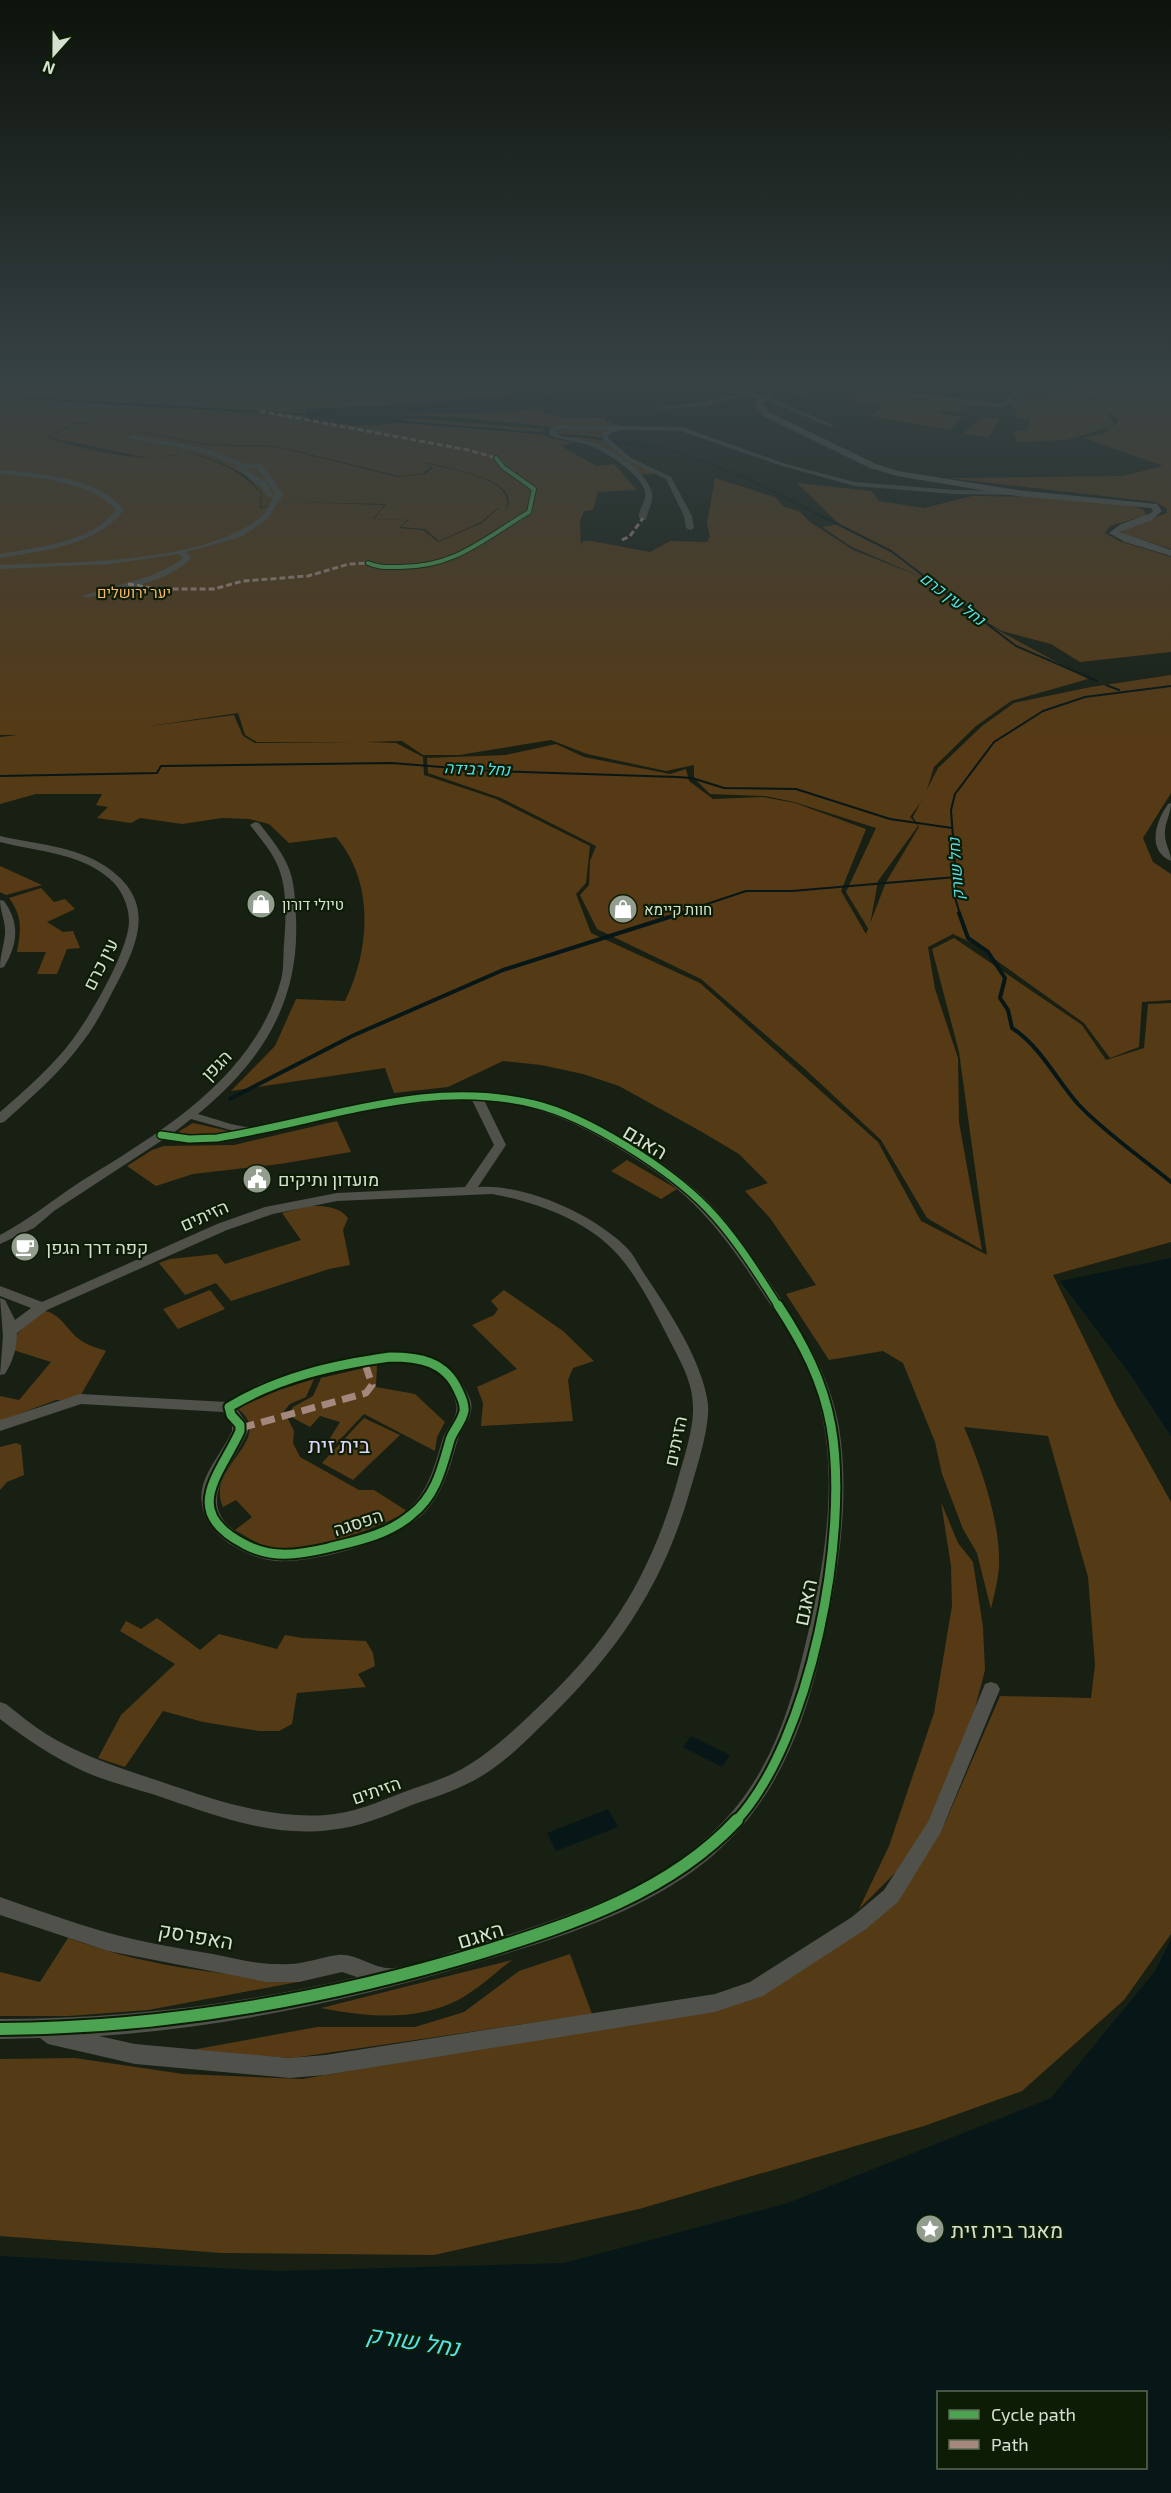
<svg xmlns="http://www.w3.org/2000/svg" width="1171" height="2493" font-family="'Exo 2',Heebo,sans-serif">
  <rect width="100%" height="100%" fill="#182014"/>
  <path fill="#553a15" d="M 863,390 L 973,403 L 958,412 L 938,411 L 939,414 L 963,417 L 949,430 L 870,416 L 885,406 L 857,403 L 854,398 Z
    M 1073,396 C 1092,399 1106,405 1113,423 L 1111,427 L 1066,440 L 1016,442 L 1017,438 L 1014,435 L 1016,430 L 1026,431 L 1030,423 L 1028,419 L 1013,417 L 1018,414 L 1010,403 L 1017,397 Z
    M 980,417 L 1000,419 L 989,437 L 963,434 Z
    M 76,424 L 99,424 L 206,445 L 276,447 L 398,477 L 425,474 L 433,468 L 425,463 C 444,468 518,478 506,508 L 498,508 L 481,522 L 439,541 L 425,529 L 400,527 L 409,520 L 374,519 L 386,504 L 294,502 L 261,507 L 262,494 C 257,488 252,481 246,476 C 236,469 190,447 177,452 L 180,454 L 157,458 L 138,456 L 47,437 Z
    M 563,428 L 615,428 L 604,433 L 601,439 L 628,460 L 658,474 L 640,475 L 607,449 L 556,433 Z
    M 1171,675 L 1171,793 L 1143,838 L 1153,862 L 1171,874 L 1171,1000 L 1142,1002 L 1139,1047 L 1110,1058 L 1084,1023 L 972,943 L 953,934 L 928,947 L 935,989 L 958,1058 L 959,1122 L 982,1250 L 927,1218 L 881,1140 L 806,1070 L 701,979 L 597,929 L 580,895 L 589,885 L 590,861 L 596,846 L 501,798 L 428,773 L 427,758 L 506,755 L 556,744 L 584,757 L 670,774 L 686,769 L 689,781 L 713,799 L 763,797 L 795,803 L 866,829 L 841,891 L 866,934 L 886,882 L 919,827 L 913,817 L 938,768 L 982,726 L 1014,703 L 1091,687 Z
    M 0,866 L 42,885 L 6,895 L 0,892 Z
    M 41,888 L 54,902 L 65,899 L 75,909 L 47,922 L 63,932 L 73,931 L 80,948 L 67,949 L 57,974 L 37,974 L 46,952 L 17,952 C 21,930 23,917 9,898 Z
    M 337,1121 L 351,1152 L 280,1164 L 193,1174 L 156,1186 L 127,1166 L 152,1150 L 164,1146 L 234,1145 Z
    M 193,1123 L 233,1132 L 189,1136 L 178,1132 Z
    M 627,1160 L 677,1189 L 661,1199 L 611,1171 Z
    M 210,1290 L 225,1309 L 178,1329 L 163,1309 Z
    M 41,1310 C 61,1313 65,1328 79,1339 C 86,1345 98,1348 106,1351 L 78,1400 L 56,1400 L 0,1421 L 0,1396 L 19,1400 L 51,1362 L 10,1349 L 18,1333 Z
    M 314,1379 L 306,1397 L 290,1404 L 284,1411 L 294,1431 L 293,1443 L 300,1457 L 359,1490 L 374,1490 L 407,1511 C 383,1528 302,1554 273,1548 C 260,1546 247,1537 235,1530 L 252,1517 L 236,1500 L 223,1507 C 204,1466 278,1440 237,1408 L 279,1390 Z
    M 364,1418 L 400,1435 L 353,1480 L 322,1463 Z
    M 941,1502 L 958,1543 L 973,1562 L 983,1627 L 985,1670 L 973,1716 L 931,1818 L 902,1866 L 859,1909 L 889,1846 L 934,1713 L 952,1606 L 951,1566 Z
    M 570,1954 L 592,2014 L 293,2058 L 186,2051 L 317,2027 L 415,2027 L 464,2012 L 519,1971 Z
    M 512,1960 C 495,1973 478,1989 460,1999 C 417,2022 366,2017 321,2008 Z"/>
  <path fill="#553a16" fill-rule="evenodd" d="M 0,384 L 305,384 L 305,388 L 317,389 L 428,393 L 499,391 L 516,395 L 379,406 L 307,408 L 305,417 L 309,420 C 341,423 380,432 410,418 L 543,429 L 543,436 L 573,443 L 561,446 L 596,466 L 614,464 L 637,490 L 598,492 L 593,510 L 584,511 L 580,521 L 581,546 L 583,541 L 592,541 L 650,552 L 670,541 L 707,542 L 710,537 L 707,523 L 715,478 L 775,497 L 784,507 L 799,511 L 810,522 L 853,550 L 924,578 L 972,616 L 1088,679 L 1011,701 L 976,726 L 934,767 L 925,796 L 910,817 L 918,826 L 878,881 L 869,930 L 846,892 L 876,828 L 794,802 L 765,796 L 710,794 L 694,778 L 694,765 L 666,771 L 587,754 L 551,740 L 459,755 L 423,755 L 402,741 L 365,742 L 396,743 L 423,757 L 424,775 L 496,799 L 590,846 L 586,883 L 576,894 L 591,933 L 700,983 L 878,1142 L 921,1221 L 987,1255 L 959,1052 L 932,949 L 954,938 L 1082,1025 L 1106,1060 L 1144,1048 L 1148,1004 L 1171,1003 L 1171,1242 L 1053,1275 L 1115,1402 L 1171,1502 L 1171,1934 L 1124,2000 L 1022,2091 L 924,2126 L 639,2209 L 434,2255 L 221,2253 L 0,2236 L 0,2059 L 75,2058 L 183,2074 L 302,2079 L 650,2019 L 748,2000 L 900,1893 L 945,1823 L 1000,1696 L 1091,1698 L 1095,1665 L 1088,1577 L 1048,1436 L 964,1427 C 981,1466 1001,1524 999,1567 C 998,1581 994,1595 991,1609 L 977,1553 L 963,1529 L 942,1474 L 935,1442 L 903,1363 L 883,1351 L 829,1360 L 786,1294 L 816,1285 L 770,1218 L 745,1191 L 768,1183 L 739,1154 L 702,1132 L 619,1086 L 583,1074 L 541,1065 L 503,1061 L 448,1087 L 394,1093 L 385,1068 L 231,1091 L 275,1046 L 296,999 L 345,1001 C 370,950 375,882 336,837 L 289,843 L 269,824 L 249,819 L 222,818 L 182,824 L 140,818 L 131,823 L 97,818 L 108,807 L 96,805 L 102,794 L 36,794 L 0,804 L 0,737 L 18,735 L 0,735 ZM 75,423 L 99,424 L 207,444 L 276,446 L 399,476 L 425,473 L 423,472 L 431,468 L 424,462 C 442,467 522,478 507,508 L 499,508 L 482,523 L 438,542 L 423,530 L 399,528 L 407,520 L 373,519 L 384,505 L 294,502 L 260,508 L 261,494 C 242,470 211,458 181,451 L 178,452 L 181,454 C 148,465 79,449 46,437 ZM 238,713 L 245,735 L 257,742 L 357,743 L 255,743 L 243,736 L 234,715 L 143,727 Z
    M 1063,384 L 1171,384 L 1171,549 L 1122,533 L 1123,530 L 1167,513 L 1166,508 L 1155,502 L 947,478 L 1122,476 L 1163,466 L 1084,438 L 1104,433 L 1119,421 L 1095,400 Z
    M 541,409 C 555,423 587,416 605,417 L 606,421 L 621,426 L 551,427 L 453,417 L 406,415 L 412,413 L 475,413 Z
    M 797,483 L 871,491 L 879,501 L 924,508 L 972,496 L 1043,497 L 1129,504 L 1144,510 L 1146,515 L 1110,526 L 1105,533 L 1119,541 L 1171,557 L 1171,652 L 1080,662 L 1051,644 L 1002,631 L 971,613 L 946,594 L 938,584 L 852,547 L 822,527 L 839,524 Z
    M 310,1206 C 323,1206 339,1206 348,1218 L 343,1230 L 350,1265 L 329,1269 L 231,1301 L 216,1283 L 185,1295 L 159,1263 L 170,1259 L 217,1254 L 225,1264 L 301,1240 L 282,1213 Z
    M 504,1290 L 563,1331 L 594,1361 L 573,1368 L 568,1380 L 573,1421 L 481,1426 L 483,1403 L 477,1387 L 517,1369 L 472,1325 L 494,1315 L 498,1309 L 491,1301 Z
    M 377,1365 L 376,1387 L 415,1394 L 445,1422 L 437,1437 L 435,1451 L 364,1414 L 330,1450 L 324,1448 L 340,1422 L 320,1416 L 310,1427 L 293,1418 L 291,1411 L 293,1407 L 313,1396 L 321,1378 Z
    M 16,1443 L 21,1445 L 24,1475 L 7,1482 L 0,1490 L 0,1447 Z
    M 157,1618 L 200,1650 L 219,1634 L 277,1649 L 285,1635 L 302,1638 L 366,1641 L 373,1653 L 375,1666 L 358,1674 L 366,1687 L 297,1693 L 292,1724 L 279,1731 L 259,1731 L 203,1722 L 163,1711 L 125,1767 L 98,1758 L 121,1715 L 175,1664 L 120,1631 L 126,1621 L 141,1629 Z
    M 68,1938 C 90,1945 112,1953 134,1958 C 190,1971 246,1977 303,1981 L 148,2010 L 68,2016 L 0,2016 L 0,1972 L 40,1982 Z"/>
  <path fill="#071717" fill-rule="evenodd" d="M 1171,1258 L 1171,1436 L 1130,1374 L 1060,1281 Z
    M 691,1736 L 730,1755 L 722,1767 L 683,1747 Z
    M 608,1809 L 618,1827 L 556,1851 L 547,1833 Z
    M 1171,1939 L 1171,2493 L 0,2493 L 0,2256 L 276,2271 L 564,2263 L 788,2203 L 1051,2098 L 1155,1971 ZM 938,2392 L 1146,2392 L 1146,2468 L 938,2468 Z"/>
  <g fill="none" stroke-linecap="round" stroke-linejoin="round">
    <path stroke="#071717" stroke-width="2" d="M 0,391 L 23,398 L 346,417 L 587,437 L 670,450 L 742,476 L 891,551 L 1016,646 L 1097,681
      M 1106,685 L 1119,690
      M 0,776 L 157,773 L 161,766 L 392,763 L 491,771 L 677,777 L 692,778 L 724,788 L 796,789 L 890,819 L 952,828
      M 677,914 L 746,891 L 792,891 L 956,877
      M 960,914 L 953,891 L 956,877 L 951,810 L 955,794 L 994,742 L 1043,711 L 1085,697 L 1171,686"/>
    <path stroke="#071717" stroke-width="4" d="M 959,913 L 968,938 L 988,952 L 1005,978 L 1000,998 L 1008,1010 L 1012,1028 C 1040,1046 1056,1079 1078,1104 C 1103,1131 1142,1158 1171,1182
      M 230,1099 L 352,1036 L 503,970 L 682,913"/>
    <path fill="#4f514a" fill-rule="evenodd" d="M 371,384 L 431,390 L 515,385 L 547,389 L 625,384 L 547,393 L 515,389 L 431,394 L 369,387 Z
      M 712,384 L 719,384 L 729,389 L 765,395 L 835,426 L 830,427 L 762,398 L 743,395 L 705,406 L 661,409 L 658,407 L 705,402 L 734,394 L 725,392 Z
      M 823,384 L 840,384 L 1001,404 L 1020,384 L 1026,384 L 1007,406 L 1001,408 Z
      M 779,387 L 807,392 L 810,394 L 807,396 L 777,390 Z
      M 560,425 L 682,427 L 786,464 L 855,482 L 954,490 L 1015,491 L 1019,493 L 1015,495 L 954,494 L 855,486 L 782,466 L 681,431 L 620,430 L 609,434 L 608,438 L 631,458 L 671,477 L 692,516 L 694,528 L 690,530 L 686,528 L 684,516 L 666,479 L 627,460 L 603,440 L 603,433 L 608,430 L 561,429 L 555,431 L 559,435 C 571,438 585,439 596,444 C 613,450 649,474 652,493 C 654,501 647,512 646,520 L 639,518 C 638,508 647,502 645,491 C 640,474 607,452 591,446 C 578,441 563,441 550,435 L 549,429 Z
      M 131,435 L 203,448 L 248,465 L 261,464 L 283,494 L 268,519 L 241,537 L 186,552 L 191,558 C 169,583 117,590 86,598 L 82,596 L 153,575 L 177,563 L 183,558 L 179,554 L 110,564 L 0,569 L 0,565 C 73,562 203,564 261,517 C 267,512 271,501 275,494 L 257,467 L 245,469 L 266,482 L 274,497 L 268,497 L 260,486 L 237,469 L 239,466 L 199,451 L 129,438 Z
      M 0,470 C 41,474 96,476 124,510 C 97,546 41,551 0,558 L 0,554 C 38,547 91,543 116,510 C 89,480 38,478 0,474 Z
      M 1171,803 C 1171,814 1165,822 1165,832 C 1164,843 1171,851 1171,861 C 1146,850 1156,821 1168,804 Z
      M 255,822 L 259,823 C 269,836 280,849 287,864 C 295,881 295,900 296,918 C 300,1003 261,1062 198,1114 C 214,1118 237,1128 253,1127 C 276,1126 306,1116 329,1111 C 411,1093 494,1080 574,1115 C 617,1133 661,1160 697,1191 C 723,1214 743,1244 763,1273 C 796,1321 829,1369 839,1427 C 851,1502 837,1583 820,1656 C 801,1737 771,1809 705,1862 C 645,1910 567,1935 495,1957 C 366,1997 234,2027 99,2036 L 135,2044 L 290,2058 L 325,2055 L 715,1994 L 750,1982 L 852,1917 L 884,1890 L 928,1822 L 985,1684 L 991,1682 L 997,1684 L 1000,1689 L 941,1832 L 898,1902 L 866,1929 L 763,1996 L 715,2012 L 325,2075 L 290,2078 L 135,2064 L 48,2044 L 40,2038 L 0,2039 L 0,2019 C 121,2019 239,2005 357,1977 L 342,1972 L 299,1982 L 267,1982 L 108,1951 L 0,1915 L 0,1897 C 35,1909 70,1922 105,1932 C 140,1942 177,1948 213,1954 C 232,1958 252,1963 271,1964 C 283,1964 294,1965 305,1962 C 316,1960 327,1956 338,1955 C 357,1953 376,1971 395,1968 C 425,1962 455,1951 485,1942 C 567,1917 656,1889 718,1827 C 768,1777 789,1714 805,1646 C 825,1565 842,1468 814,1386 C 801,1349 778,1316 756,1283 C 724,1235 696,1199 647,1166 C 598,1133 544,1103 484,1100 L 506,1145 L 478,1187 C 526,1184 593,1214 627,1248 C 634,1255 639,1266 645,1275 C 668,1309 703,1362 708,1404 C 710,1428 696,1470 689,1494 C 661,1591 612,1659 539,1728 C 519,1748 498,1768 473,1781 C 454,1791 432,1798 412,1805 C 385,1816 360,1827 330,1830 C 269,1838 209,1813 152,1794 C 129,1787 105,1781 83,1771 C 53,1757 26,1739 0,1719 L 0,1702 L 6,1704 C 19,1714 32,1725 46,1734 C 82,1756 122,1769 162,1782 C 215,1800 269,1819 326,1815 C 354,1813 378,1802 404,1792 C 423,1785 444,1779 462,1769 C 488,1754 509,1735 530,1715 C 605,1646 647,1584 676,1486 C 682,1464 694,1429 693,1407 C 693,1381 679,1359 668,1337 C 654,1310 639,1279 619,1256 C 589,1221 536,1202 492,1194 L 337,1201 L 273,1214 L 227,1230 L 47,1310 L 17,1333 C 17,1348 13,1361 5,1374 L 0,1375 L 3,1336 L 0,1298 L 5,1300 L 15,1320 L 31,1308 L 0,1296 L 0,1286 L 42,1302 L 217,1224 L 265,1207 L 337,1193 L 465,1187 L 494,1145 L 472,1100 L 461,1099 L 384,1107 L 217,1142 L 189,1143 L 164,1139 L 54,1211 L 34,1228 L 0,1244 L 0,1235 C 28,1220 53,1200 80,1182 C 161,1132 254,1078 281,980 C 284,969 283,955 284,944 C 286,918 288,886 276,862 C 270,849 259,837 250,825 ZM 191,1119 L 234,1131 L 203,1135 L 172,1134 Z
      M 0,836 C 34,844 75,846 105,866 C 156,900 140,940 116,985 C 106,1004 97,1023 84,1040 C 62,1071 33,1096 4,1122 L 0,1123 L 0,1112 C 23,1092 46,1072 66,1048 C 86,1024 128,953 129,922 C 129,908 124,895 115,884 C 86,853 39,852 0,842 Z
      M 0,900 L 4,901 C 20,923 18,944 4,967 L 0,968 C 0,955 4,946 5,934 C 6,922 0,912 0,900 Z
      M 390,1352 C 423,1352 451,1358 465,1389 C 469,1396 473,1403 471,1411 C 470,1421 461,1429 458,1439 C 450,1466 444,1492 424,1513 C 397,1540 314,1564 276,1561 C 263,1560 249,1555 237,1548 C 225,1542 215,1533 208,1521 C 188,1485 218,1462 232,1431 L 232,1426 L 223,1412 L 81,1404 L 0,1431 L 0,1420 L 80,1394 L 227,1402 L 261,1383 L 301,1369 L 349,1358 ZM 390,1362 C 416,1362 439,1365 451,1390 C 454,1397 458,1405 456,1412 C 454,1422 445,1430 442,1441 C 434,1468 428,1493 405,1512 C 382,1530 353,1536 325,1542 C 300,1548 274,1553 250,1540 C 188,1509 229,1473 248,1431 L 248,1425 L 237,1409 C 284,1381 336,1370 390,1362 Z"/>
    <path fill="#585850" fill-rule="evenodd" d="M 783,384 L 792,384 L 762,403 L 769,412 L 876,464 L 898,471 L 1017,490 L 1157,504 L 1162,511 L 1152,520 L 1120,532 L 1171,550 L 1171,556 L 1125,542 L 1109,533 L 1121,524 L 1151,513 L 1153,511 L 1151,508 L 1017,496 L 897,476 L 870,468 L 763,416 L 753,402 Z"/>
    <path stroke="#a5887d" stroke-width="3" stroke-dasharray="6 3" stroke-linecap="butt" d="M 260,411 L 468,450 L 496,458 L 498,462
      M 622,540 L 630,536 L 643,518
      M 128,584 L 158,589 L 214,589 L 243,581 L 308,576 L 349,564 L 368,563 L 373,566"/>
    <path stroke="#a5887d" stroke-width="7" stroke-dasharray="14 7" stroke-linecap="butt" d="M 241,1428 L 366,1393 L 372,1385 L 364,1360"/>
    <g stroke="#0d1c05" stroke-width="6">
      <path id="cycleway-far3" d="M 368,563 C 379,568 388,567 400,567 C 456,567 483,539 529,512 L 534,489 L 503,467 L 496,458"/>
    </g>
    <g stroke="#0d1c05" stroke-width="10">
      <path id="cycleway-far2" d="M 161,1135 L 189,1139 L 217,1138 C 285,1127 352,1106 421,1098 C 459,1094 497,1095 534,1104 C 588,1117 669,1169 707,1208 C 735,1237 757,1273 779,1307"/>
    </g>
    <g stroke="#0d1c05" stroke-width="13">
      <path id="cycleway-far1" d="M 390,1357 C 419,1357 445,1361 458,1390 C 461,1396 465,1404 464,1411 C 462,1422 453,1430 450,1440 C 442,1468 436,1496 411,1515 C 388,1535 356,1541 328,1548 C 298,1555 271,1559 244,1544 C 180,1511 220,1475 240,1431 L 240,1425 L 231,1415 L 229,1407 C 279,1377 333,1365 390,1357 Z
        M 736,1821 C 811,1740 850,1533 831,1426 C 823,1381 803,1343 778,1305"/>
    </g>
    <g stroke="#0d1c05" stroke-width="16">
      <path id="cycleway" d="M 0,2029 C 165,2028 325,2000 483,1952 C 575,1923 670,1892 737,1820"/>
    </g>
    <use href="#cycleway-far3" stroke="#4ca352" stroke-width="4"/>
    <use href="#cycleway-far2" stroke="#4ca352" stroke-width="7"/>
    <use href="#cycleway-far1" stroke="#4ca352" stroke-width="9"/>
    <use href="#cycleway" stroke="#4ca352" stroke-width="12"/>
  </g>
  <linearGradient id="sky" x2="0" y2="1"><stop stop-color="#0d120b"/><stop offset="0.52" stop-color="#374245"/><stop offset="1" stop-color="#374245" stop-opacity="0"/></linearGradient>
  <rect width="1171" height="733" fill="url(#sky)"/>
  <defs>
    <g id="shop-disc" transform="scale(1.5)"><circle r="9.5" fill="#939d8e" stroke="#0d1c05"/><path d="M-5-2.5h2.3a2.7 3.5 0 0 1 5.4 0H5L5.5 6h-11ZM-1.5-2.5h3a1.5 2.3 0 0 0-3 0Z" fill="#fff"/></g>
    <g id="civic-disc" transform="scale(1.5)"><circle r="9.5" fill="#939d8e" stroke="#0d1c05"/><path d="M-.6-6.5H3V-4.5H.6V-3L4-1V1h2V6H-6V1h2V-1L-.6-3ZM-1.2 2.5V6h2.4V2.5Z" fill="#fff"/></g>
    <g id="cafe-disc" transform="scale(1.5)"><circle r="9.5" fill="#939d8e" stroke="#0d1c05"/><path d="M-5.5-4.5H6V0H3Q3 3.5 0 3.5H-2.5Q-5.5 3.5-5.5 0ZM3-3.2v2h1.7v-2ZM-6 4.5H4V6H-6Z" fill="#fff"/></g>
    <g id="sight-disc" transform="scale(1.5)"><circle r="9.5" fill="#939d8e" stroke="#0d1c05"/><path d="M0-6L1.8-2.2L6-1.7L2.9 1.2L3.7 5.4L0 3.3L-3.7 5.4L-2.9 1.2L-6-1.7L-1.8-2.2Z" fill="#fff"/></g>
  </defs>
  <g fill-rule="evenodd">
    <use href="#shop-disc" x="261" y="904"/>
    <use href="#shop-disc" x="623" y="909"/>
    <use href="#civic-disc" x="257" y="1179"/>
    <use href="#cafe-disc" x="25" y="1247"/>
    <use href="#sight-disc" x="930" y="2229"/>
  </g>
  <g text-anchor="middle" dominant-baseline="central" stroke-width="4.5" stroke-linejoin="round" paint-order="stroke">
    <g font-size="15" fill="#f7b66c" stroke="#0d1c05">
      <text x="134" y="592">יער ירושלים</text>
    </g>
    <g font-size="15" fill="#d5e0d0" stroke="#0d1c05" text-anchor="start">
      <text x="282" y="904">טיולי דורון</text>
      <text x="644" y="909">חוות קיימא</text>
    </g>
    <g font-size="16" font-style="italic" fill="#55e0ea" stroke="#0d1c05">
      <text transform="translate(953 598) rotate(37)">נחל עין כרם</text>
      <text transform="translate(477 768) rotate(2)">נחל רבידה</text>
      <text transform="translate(955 869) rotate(-94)">נחל שורק</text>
    </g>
    <g font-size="18" fill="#d5e0d0" stroke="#0d1c05">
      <text transform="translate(100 964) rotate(-63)">עין כרם</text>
      <text transform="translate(216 1065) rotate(-46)">הגפן</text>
      <text transform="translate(204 1215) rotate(-24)">הזיתים</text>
      <text transform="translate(675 1441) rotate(-78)">הזיתים</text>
      <text transform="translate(358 1522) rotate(-18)">הפסגה</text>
      <text transform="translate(376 1790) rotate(-19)">הזיתים</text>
    </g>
    <g font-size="18" fill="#d5e0d0" stroke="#0d1c05" text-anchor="start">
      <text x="278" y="1179">מועדון ותיקים</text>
      <text x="46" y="1247">קפה דרך הגפן</text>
    </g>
    <g font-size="21" fill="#d5e0d0" stroke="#0d1c05">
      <text transform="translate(646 1141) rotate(31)">האגם</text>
      <text transform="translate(804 1602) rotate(-78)">האגם</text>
      <text transform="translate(480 1934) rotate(-17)">האגם</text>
      <text transform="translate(196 1935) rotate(10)">האפרסק</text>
    </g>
    <g font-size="21" fill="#e2d2fc" stroke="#0d1c05">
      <text x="339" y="1444">בית זית</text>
    </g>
    <g font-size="21" fill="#d5e0d0" stroke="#0d1c05" text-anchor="start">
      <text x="951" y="2229">מאגר בית זית</text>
    </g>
    <g font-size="24" font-style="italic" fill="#55e0ea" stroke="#0d1c05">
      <text transform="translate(413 2340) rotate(9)">נחל שורק</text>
    </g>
  </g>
  <rect x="937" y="2391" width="210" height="78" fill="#0d1c05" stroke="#5d6a56" stroke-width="1.5"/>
  <rect x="949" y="2410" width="30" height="9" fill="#4ca352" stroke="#5d6a56" stroke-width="1.5"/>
  <text x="991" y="2421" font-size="18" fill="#d5e0d0">Cycle path</text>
  <rect x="949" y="2440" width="30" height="9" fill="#a5887d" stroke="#5d6a56" stroke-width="1.5"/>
  <text x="991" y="2451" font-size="18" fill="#d5e0d0">Path</text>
  <g transform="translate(54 54) rotate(201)" stroke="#0d1c05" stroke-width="4.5" paint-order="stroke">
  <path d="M0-4.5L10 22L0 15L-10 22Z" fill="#d5e0d0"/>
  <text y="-9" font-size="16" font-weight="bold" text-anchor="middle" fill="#d5e0d0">N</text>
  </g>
</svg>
